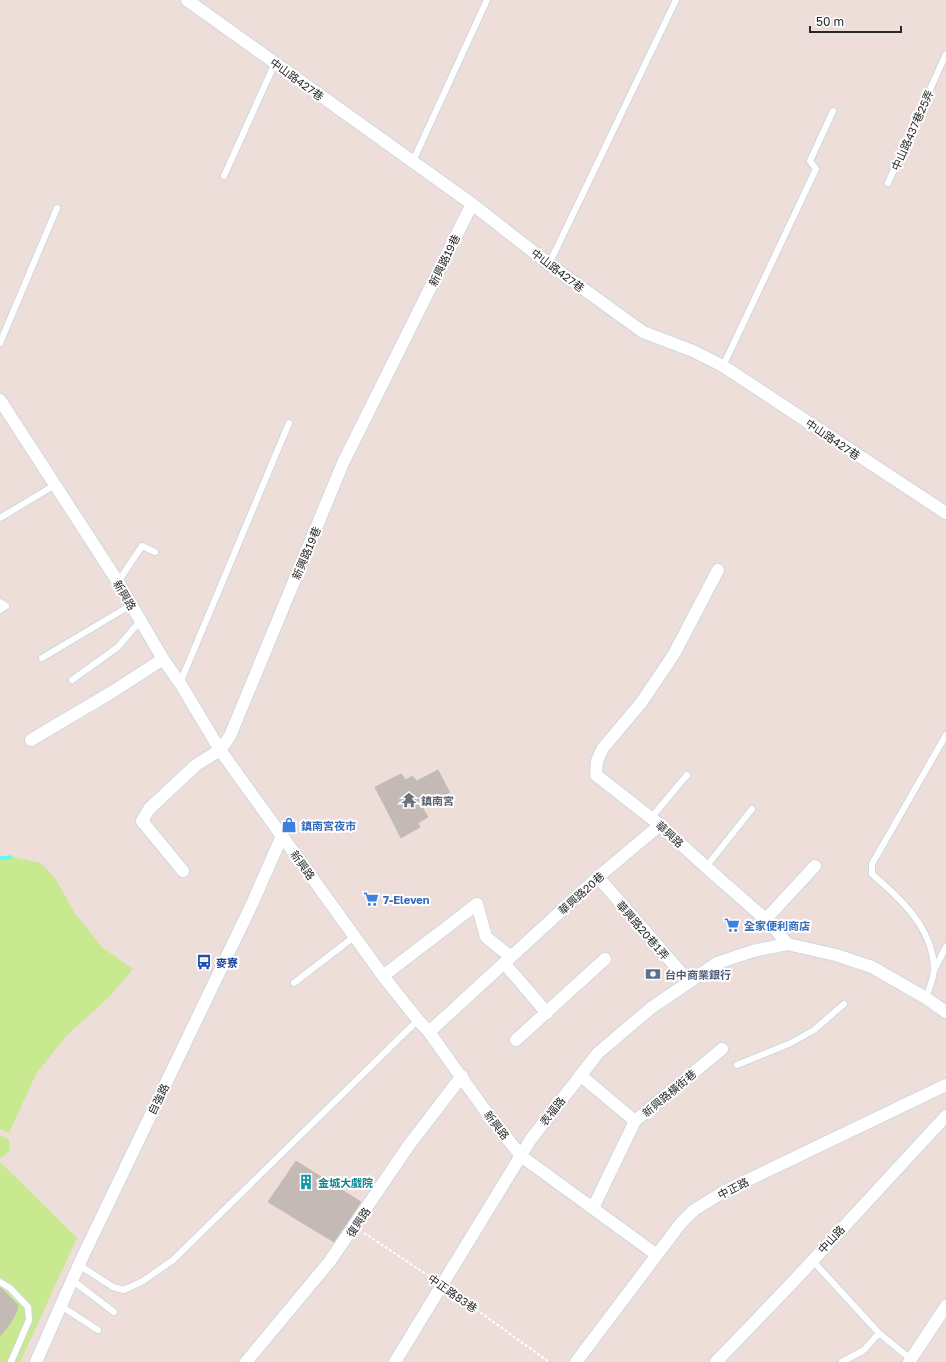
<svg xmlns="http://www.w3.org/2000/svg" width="946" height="1362" font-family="'Golos Text','Noto Sans TC',sans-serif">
  <rect width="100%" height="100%" fill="#edded9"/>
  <path fill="#c8e990" d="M 12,857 L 41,863 L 55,878 L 74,912 L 102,947 L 133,969 L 108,998 L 67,1035 L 36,1074 L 9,1133 L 0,1129 L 0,858 Z
    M 0,1135 L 9,1140 L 10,1150 L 0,1159 Z
    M 0,1162 L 77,1238 L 20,1362 L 0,1362 Z"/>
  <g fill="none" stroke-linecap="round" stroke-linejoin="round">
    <path stroke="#61f9f5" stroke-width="3.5" d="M 0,858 L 11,857"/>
  </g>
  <path fill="#c4bab5" stroke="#c8bab3" d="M 438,770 L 450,793 L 422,807 L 428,817 L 418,823 L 420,827 L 401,838 L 375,787 L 401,774 L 406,780 L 412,776 L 417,781 Z
    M 296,1161 L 361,1202 L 334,1242 L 268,1202 Z
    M 0,1287 L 18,1305 L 17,1311 L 10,1324 L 0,1336 Z"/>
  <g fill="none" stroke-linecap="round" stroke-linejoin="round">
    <g stroke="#ced8e3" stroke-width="8">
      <path id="lane" d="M 413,161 L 487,0
        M 224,176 L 275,63
        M 888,183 L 946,54
        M 549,264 L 676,0
        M 0,343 L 57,208
        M 723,366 L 816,169 L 810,161 L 833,111
        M 0,518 L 55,485
        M 118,582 L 142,546 L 155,552
        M 0,602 L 6,606 L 0,610
        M 42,658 L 131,605
        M 72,680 L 118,647 L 140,621
        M 180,683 L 289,423
        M 651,818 L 687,775
        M 706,867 L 752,809
        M 934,970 L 946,947
        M 294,983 L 355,936
        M 926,998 C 929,989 934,978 934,969 C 933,928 901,899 872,874 L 872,864 L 946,735
        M 737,1065 L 791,1043 L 814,1030 L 844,1004
        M 812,1260 L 879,1333 L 913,1361
        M 79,1265 L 113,1287 L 124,1290 L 143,1281 L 173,1260 L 418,1020
        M 72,1280 L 114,1312
        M 0,1282 L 10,1288 L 28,1307 L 29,1320 L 11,1362
        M 61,1306 L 98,1330
        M 842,1362 L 864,1350 L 879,1333"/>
    </g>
    <g stroke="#ced8e3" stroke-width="14">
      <path id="street" d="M 187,0 L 472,204 L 549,264 L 643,332 L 693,351 L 723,366 L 946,513
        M 0,400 L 118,582 L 163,659 L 180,683 L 220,750 L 383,976 L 418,1020 L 429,1032 L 487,1113 L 521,1156 L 657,1255
        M 718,570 L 674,654 L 641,703 L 603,748 L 597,761 L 596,775 L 660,825 L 706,867 L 773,926 L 787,944 L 836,955 L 872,967 L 926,998 L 946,1012
        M 31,740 L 112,692 L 163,659
        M 183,871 L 142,821 L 149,809 L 196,765 L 220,750 L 230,736 L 343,463 L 472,204
        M 598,877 L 689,982
        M 765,920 L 815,866
        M 504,963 L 547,1013
        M 383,976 L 477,904 L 486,937 L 511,957
        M 429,1032 L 598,877 L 660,825
        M 516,1040 L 605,959
        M 580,1075 L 635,1121
        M 593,1208 L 635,1121 L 722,1049
        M 36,1362 L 82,1258 L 252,904 L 282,836
        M 246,1362 L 330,1261 L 409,1145 L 462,1076
        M 395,1362 L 531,1139 L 598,1053 L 651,1008 L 717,963 L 753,951 L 787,944
        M 576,1362 L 681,1223 L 694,1210 L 725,1191 L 946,1085
        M 716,1362 L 791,1284 L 946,1116
        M 909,1362 L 946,1306"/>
    </g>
    <path stroke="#fff" stroke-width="2" stroke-dasharray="3 2" stroke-linecap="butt" d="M 364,1233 L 432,1278
      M 452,1292 L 549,1362"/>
    <use href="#lane" stroke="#fff" stroke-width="6"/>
    <use href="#street" stroke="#fff" stroke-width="12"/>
  </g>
  <defs>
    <g id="temple-bare" transform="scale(1.2)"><path d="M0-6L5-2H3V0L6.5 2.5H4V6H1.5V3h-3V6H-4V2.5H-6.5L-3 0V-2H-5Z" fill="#6b7280" stroke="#fff" stroke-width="2.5" paint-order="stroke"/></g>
    <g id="shop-bare" transform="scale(1.2)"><path d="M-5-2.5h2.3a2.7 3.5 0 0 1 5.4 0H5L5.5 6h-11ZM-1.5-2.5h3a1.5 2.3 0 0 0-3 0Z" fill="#3f7fe0" stroke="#fff" stroke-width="2.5" paint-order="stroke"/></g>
    <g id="supermarket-bare" transform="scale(1.2)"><path d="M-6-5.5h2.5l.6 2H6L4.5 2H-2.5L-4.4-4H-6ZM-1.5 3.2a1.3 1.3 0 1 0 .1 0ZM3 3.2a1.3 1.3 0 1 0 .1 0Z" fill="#3f7fe0" stroke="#fff" stroke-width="2.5" paint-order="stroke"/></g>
    <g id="bus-bare" transform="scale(1.2)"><path d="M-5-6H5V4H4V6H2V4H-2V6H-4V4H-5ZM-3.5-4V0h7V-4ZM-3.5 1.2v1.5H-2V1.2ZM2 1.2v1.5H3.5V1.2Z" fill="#1a4fb4" stroke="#fff" stroke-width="2.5" paint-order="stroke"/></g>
    <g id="bank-bare" transform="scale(1.2)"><path d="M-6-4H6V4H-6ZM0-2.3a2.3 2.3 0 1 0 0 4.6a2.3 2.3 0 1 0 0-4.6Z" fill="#5c6f8a" stroke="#fff" stroke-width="2.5" paint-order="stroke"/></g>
    <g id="building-bare" transform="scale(1.2)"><path d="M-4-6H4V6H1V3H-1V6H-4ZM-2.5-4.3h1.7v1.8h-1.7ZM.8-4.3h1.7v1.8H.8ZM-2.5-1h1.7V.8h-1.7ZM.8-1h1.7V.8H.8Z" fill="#0f9aa8" stroke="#fff" stroke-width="2.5" paint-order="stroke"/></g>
  </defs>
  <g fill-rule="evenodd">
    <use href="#temple-bare" x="409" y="800"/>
    <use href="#shop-bare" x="289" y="825"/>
    <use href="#supermarket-bare" x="371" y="899"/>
    <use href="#supermarket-bare" x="732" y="925"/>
    <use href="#bus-bare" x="204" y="962"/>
    <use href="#bank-bare" x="653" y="974"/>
    <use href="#building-bare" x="306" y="1182"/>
  </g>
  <g text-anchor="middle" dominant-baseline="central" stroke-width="4" stroke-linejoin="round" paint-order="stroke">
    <g font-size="11" fill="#292929" stroke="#fff">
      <text transform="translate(297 79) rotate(36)">中山路427巷</text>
      <text transform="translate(912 130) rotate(-66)">中山路437巷25弄</text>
      <text transform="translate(444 260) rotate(-64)">新興路19巷</text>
      <text transform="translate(558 270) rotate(37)">中山路427巷</text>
      <text transform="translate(833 439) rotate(34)">中山路427巷</text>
      <text transform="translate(306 553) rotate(-67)">新興路19巷</text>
      <text transform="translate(125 595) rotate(59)">新興路</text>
      <text transform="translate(670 834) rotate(42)">華興路</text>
      <text transform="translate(303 865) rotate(54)">新興路</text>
      <text transform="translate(581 893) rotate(-42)">華興路20巷</text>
      <text transform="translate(643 930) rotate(49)">華興路20巷1弄</text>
      <text transform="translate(669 1093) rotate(-40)">新興路橫街巷</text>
      <text transform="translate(158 1099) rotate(-64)">自強路</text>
      <text transform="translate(552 1111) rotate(-52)">表福路</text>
      <text transform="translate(497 1125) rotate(52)">新興路</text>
      <text transform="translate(733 1188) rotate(-27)">中正路</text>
      <text transform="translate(358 1222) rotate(-56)">復興路</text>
      <text transform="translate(831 1239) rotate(-47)">中山路</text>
      <text transform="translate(453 1293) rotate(35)">中正路83巷</text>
    </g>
    <g font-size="11" font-weight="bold" fill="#5b616d" stroke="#fff" text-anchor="start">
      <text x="421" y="800">鎮南宮</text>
    </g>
    <g font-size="11" font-weight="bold" fill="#366cbe" stroke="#fff" text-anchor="start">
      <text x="301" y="825">鎮南宮夜市</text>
      <text x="383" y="899">7-Eleven</text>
      <text x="744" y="925">全家便利商店</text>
    </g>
    <g font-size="11" font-weight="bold" fill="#164399" stroke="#fff" text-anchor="start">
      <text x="216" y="962">麥寮</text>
    </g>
    <g font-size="11" font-weight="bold" fill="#4e5e75" stroke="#fff" text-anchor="start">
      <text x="665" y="974">台中商業銀行</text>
    </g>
    <g font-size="11" font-weight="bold" fill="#0d838f" stroke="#fff" text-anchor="start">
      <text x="318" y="1182">金城大戲院</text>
    </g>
  </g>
  <path d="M810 26v6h91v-6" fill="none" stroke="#292929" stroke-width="2"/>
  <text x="816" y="26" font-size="12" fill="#292929" stroke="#ffffff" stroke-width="3" paint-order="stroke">50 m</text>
</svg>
